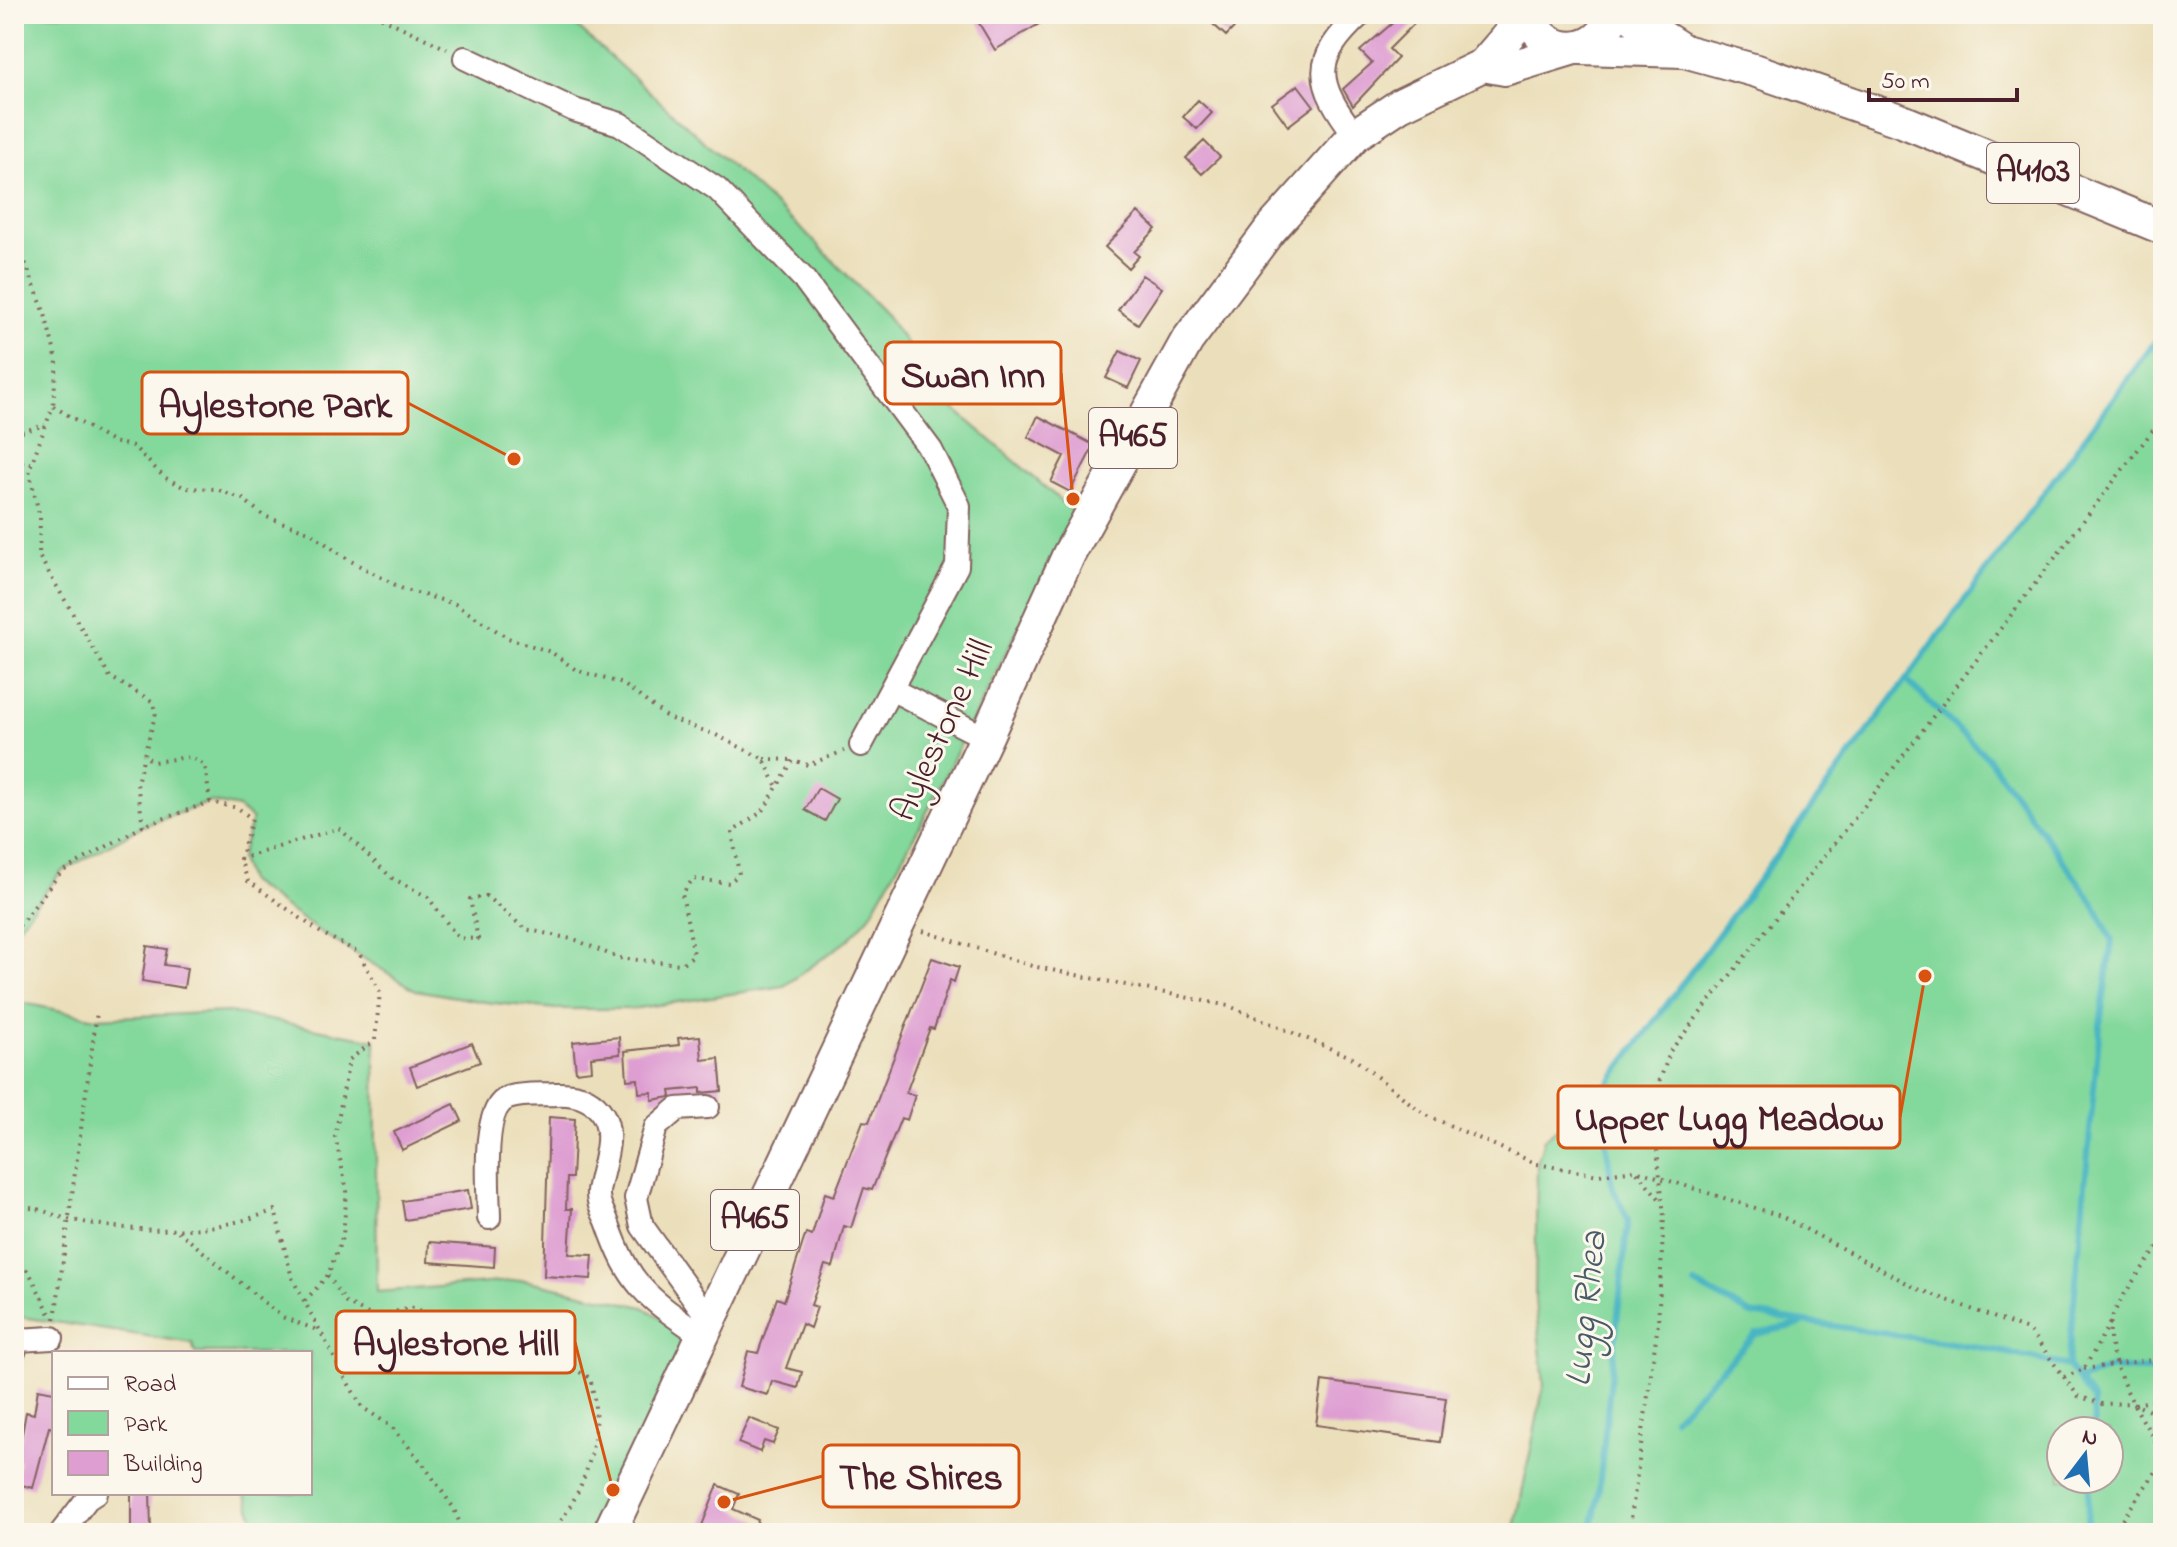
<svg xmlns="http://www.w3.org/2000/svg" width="2177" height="1547" font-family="'Indie Flower',sans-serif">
  <rect width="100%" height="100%" fill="#fbf7ec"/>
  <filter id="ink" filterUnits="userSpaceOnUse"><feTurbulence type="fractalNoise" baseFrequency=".0125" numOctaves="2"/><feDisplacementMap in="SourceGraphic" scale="16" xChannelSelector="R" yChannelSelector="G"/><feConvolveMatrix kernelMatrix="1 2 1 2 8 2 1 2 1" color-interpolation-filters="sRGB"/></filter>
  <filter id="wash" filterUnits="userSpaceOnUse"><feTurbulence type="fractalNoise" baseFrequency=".006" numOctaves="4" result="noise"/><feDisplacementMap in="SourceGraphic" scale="32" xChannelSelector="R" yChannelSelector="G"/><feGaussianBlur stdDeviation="1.8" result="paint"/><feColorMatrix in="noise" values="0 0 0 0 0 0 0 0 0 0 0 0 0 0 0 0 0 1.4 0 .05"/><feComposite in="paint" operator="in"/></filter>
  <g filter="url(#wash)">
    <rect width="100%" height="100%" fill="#ebdfbb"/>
    <path fill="#83d89b" stroke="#667c63" stroke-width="2" fill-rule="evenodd" d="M 14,14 L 564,15 L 809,236 L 887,316 L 951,406 L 1075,513 L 920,826 L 869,917 L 848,940 L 784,986 L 631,1009 L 556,1009 L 485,1002 L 416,990 L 320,932 L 248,881 L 240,859 L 252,819 L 238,808 L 210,802 L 143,826 L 61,872 L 14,932 L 14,343 L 18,338 L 14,321 Z
      M 2163,331 L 2163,1533 L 1514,1533 L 1544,1384 L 1535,1301 L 1537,1164 L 1544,1139 L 1600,1095 ZM 2109,1431 L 2109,1479 L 2061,1479 L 2061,1431 Z
      M 14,1001 L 96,1018 L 228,1012 L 375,1040 L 377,1292 L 525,1280 L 643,1307 L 688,1334 L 596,1533 L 259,1533 L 245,1493 L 310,1493 L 310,1353 L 195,1353 L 192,1343 L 14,1316 Z"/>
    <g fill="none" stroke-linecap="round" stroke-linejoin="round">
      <path stroke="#48b5c3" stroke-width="6" d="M 1906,680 L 1988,758 L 2093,902 L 2112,940 L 2100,1025 L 2068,1366 L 2093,1400 L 2094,1431
        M 1695,1284 L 1751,1314 L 1979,1347 L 2068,1366
        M 2080,1380 L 2111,1368 L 2163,1372
        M 1674,1418 L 1756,1334 L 1802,1324
        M 1591,1533 L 1598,1498 L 1628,1220 L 1612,1186 L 1600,1095 L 2163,331
        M 2086,1533 L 2090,1479"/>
    </g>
    <g id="blocks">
      <path fill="#de9ed2" d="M 987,14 L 998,14 L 1002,20 L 1013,14 L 1056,14 L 995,50 L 977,20 Z
        M 1202,14 L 1247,14 L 1226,36 Z
        M 1403,14 L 1424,14 L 1389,49 L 1398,58 L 1353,106 L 1343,89 L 1372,63 L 1360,51 Z
        M 1298,85 L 1314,106 L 1288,126 L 1272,104 Z
        M 1198,100 L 1212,113 L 1197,129 L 1183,117 Z
        M 1204,141 L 1220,157 L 1202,174 L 1186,158 Z
        M 1138,212 L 1156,229 L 1134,252 L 1139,256 L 1128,268 L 1105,247 Z
        M 1142,275 L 1162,288 L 1138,324 L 1118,310 Z
        M 1120,351 L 1141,361 L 1128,388 L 1106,378 Z
        M 1038,416 L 1094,445 L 1070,492 L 1051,482 L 1064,456 L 1028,437 Z
        M 818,788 L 837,799 L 825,821 L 805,810 Z
        M 147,946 L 167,949 L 164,965 L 187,968 L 184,988 L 142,981 Z
        M 932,958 L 959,967 L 954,982 L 950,980 L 934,1029 L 930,1028 L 906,1093 L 915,1095 L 907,1120 L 901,1118 L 872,1190 L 864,1188 L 851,1228 L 844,1226 L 833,1267 L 825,1265 L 811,1305 L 817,1307 L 810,1328 L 802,1324 L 786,1368 L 802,1372 L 798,1388 L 772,1381 L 768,1395 L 739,1387 L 748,1351 L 758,1353 L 777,1298 L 784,1301 L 806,1233 L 812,1235 L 825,1193 L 834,1196 L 863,1121 L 869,1122 Z
        M 700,1036 L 702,1060 L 719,1058 L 722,1091 L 701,1093 L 701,1088 L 670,1091 L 671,1097 L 652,1100 L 652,1092 L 639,1093 L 638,1079 L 627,1080 L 625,1051 L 679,1045 L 678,1038 Z
        M 619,1037 L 620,1054 L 591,1057 L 592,1070 L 576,1072 L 573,1042 Z
        M 472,1043 L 480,1062 L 417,1086 L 410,1067 Z
        M 454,1104 L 462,1121 L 402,1150 L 394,1132 Z
        M 549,1117 L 575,1119 L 572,1178 L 567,1178 L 566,1209 L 572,1209 L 569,1254 L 593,1255 L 591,1279 L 544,1276 Z
        M 468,1190 L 471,1209 L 405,1220 L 402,1201 Z
        M 429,1242 L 495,1247 L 494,1267 L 428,1262 Z
        M 1322,1381 L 1446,1398 L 1440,1442 L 1316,1425 Z
        M 38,1389 L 54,1392 L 54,1428 L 49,1427 L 33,1488 L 14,1483 L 20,1461 L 14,1460 L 14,1438 L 21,1440 L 26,1412 L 34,1414 Z
        M 749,1418 L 779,1430 L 773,1444 L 764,1441 L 760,1452 L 738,1443 Z
        M 718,1485 L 739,1494 L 733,1509 L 758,1520 L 753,1533 L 699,1533 Z
        M 131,1493 L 150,1493 L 151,1530 L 131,1530 Z"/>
    </g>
  </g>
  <g filter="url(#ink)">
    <use href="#blocks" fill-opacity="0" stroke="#82625d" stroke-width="2"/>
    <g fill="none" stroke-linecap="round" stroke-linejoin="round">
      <g stroke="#82625d" stroke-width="26">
        <path id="minor" d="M 465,58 L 574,110 L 620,124 L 717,189 L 803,278 L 931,450 L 959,506 L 957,566 L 891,689 L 986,738
          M 1355,135 C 1315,82 1311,60 1361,14
          M 861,745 L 891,689
          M 708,1107 L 677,1109 L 656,1127 L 636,1198 L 642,1226 L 708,1318
          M 489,1218 C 489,1193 480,1108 508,1098 C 522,1093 542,1095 556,1094 C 575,1093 593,1098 603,1115 C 616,1137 601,1169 598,1192 C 597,1202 603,1212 607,1221 C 629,1285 646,1297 700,1334
          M 14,1352 L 18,1340 L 52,1338
          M 61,1533 L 87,1499 L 96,1493"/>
      </g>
      <g stroke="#82625d" stroke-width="36">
        <path id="highway" d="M 1529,14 C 1543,59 1600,59 1613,14
          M 1627,14 L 1684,51
          M 1580,48 L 1684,51 L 1757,71 L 1902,121 L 2163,228
          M 1483,65 L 1505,69 L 1571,49
          M 609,1533 L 986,738 L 1069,554 L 1187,341 L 1270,230 L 1355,135 L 1400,105 L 1483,65 L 1527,14"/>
      </g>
      <path stroke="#82625d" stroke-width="4" stroke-dasharray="2 6" stroke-linecap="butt" d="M 374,14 L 447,49
        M 14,233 L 45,314 L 57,361 L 53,406
        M 14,434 L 45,425
        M 14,462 L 31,463
        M 764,759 L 793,760
        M 210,802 L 205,765 L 189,757 L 153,762 L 144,755 L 156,713 L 152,701 L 110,677 L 39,556 L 40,518 L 29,470 L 53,406 L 112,442 L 133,446 L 164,477 L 185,488 L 216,489 L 243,499 L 264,516 L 309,532 L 349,560 L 403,589 L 455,604 L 508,638 L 551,652 L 576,670 L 623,684 L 668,718 L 716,735 L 764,759 L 777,787
        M 143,826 L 137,783 L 144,755
        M 240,859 L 339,828 L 392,878 L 428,897 L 458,938 L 478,939 L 470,899 L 486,896 L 525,929 L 576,940 L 618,958 L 681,964 L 694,955 L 682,894 L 693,879 L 729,883 L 739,874 L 732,832 L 763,811 L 793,760 L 808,765 L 844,751
        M 923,931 L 1032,966 L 1229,1006 L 1353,1058 L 1424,1114 L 1537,1164 L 1598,1175 L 1635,1170 L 1781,1216 L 1918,1289 L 2030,1331 L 2078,1396 L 2102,1404 L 2132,1403 L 2163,1417
        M 14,932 L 61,872 L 143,826 L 210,802 L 238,808 L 252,819 L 240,859 L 248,881 L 320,932 L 359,953 L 380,992 L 375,1040 L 349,1060 L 335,1136 L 347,1191 L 343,1235 L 328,1275 L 305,1301
        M 1637,1172 L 1662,1202
        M 14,1209 C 40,1204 49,1216 73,1220 C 141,1234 211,1235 275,1210 L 292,1278 L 344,1376 L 362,1407 L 392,1427 L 423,1464 L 453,1507 L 464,1533
        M 178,1231 L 282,1317 L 317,1330
        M 2163,1242 C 2150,1257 2116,1302 2111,1321 C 2102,1359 2143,1421 2163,1453
        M 14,1259 L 29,1272 L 52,1318
        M 328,1275 L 346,1303 L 376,1318 L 410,1307 L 433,1315 L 439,1356 L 462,1358 L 499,1331 L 525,1341 L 590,1378 C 605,1434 587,1488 552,1533
        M 55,1319 L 97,1012
        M 2084,1369 L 2163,1358
        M 2064,1377 L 2084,1369 L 2111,1321
        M 2135,1404 L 2163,1399
        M 1629,1533 L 1658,1323 L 1664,1216 L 1652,1101 L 1671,1050 L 1866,804 L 2163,417
        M 2113,1533 L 2163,1461"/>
      <use href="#minor" stroke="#fff" stroke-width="22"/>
      <use href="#highway" stroke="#fff" stroke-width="32"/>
    </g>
  </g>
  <g text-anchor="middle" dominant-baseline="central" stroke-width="6" stroke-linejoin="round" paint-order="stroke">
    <g fill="#fbf7ec" stroke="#7f6065" stroke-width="2">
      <rect x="1987" y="143" width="92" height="60" rx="6"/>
      <rect x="1089" y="408" width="88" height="60" rx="6"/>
      <rect x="711" y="1190" width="88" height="60" rx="6"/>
    </g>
    <g font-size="34" font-weight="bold" fill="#4a1f2b">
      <text x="2033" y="173">A4103</text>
      <text x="1133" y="438">A465</text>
      <text x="755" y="1220">A465</text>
    </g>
    <g font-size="36" fill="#4a1f2b" stroke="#fbf7ec">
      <text transform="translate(944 731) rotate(-65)">Aylestone Hill</text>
    </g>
    <g font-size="38" font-style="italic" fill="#495b68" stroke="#fbf7ec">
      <text transform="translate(1588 1309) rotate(-84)">Lugg Rhea</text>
    </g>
  </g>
  <path fill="none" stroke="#d8530f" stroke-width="3" d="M1073 499L1061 373M514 459L408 403M1925 976L1900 1117M613 1490L575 1342M724 1502L823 1476"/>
  <g fill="#d8530f" stroke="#fbf7ec" stroke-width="3">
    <circle cx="1073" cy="499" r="8"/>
    <circle cx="514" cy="459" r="8"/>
    <circle cx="1925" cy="976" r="8"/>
    <circle cx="613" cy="1490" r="8"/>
    <circle cx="724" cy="1502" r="8"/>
  </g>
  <g fill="#fbf7ec" stroke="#d8530f" stroke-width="3">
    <rect x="885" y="342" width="176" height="62" rx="8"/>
    <rect x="142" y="372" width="266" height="62" rx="8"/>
    <rect x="1558" y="1086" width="342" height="62" rx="8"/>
    <rect x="336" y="1311" width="239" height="62" rx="8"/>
    <rect x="823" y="1445" width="196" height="62" rx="8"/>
  </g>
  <g font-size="38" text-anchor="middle" font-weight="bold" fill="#4a1f2b">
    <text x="973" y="387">Swan Inn</text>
    <text x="275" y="417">Aylestone Park</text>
    <text x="1729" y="1130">Upper Lugg Meadow</text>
    <text x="456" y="1355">Aylestone Hill</text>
    <text x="921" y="1489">The Shires</text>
  </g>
  <rect width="2177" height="1547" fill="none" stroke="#fbf7ec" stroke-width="48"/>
  <rect x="52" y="1351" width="260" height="144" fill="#fbf7ec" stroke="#b4a19f" stroke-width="2"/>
  <rect x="68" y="1377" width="40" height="12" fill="#ffffff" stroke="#b4a19f" stroke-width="2"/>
  <text x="124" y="1391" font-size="24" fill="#4a1f2b">Road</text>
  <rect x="68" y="1411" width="40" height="24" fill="#83d89b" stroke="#b4a19f" stroke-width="2"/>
  <text x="124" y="1431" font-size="24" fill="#4a1f2b">Park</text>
  <rect x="68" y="1451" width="40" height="24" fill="#de9ed2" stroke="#b4a19f" stroke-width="2"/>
  <text x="124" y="1471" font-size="24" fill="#4a1f2b">Building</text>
  <g transform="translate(2085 1455) rotate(16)"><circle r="38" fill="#fbf7ec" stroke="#b4a19f" stroke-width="2"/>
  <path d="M0-6L14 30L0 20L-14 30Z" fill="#1f6fb2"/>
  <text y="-12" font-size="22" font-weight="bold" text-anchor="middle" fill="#4a1f2b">N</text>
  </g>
  <path d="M1869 88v12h148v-12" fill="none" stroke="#4a1f2b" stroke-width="4"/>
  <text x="1881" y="88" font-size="24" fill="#4a1f2b" stroke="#fbf7ec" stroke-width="6" paint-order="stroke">50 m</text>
</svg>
